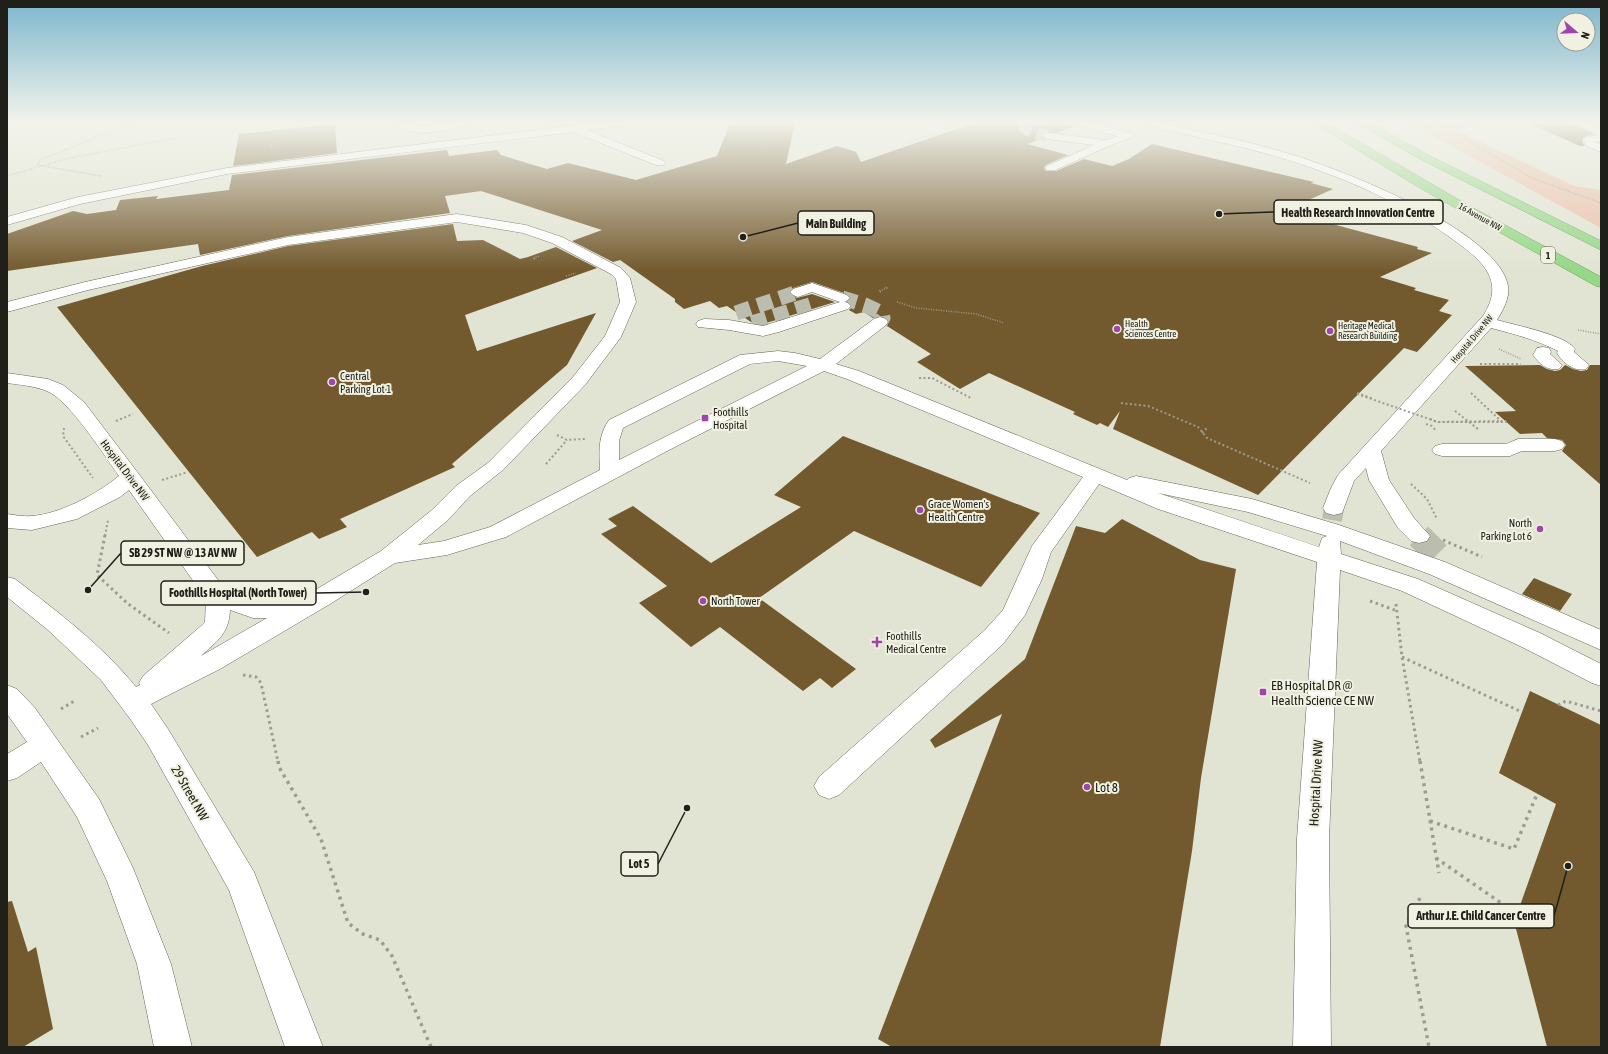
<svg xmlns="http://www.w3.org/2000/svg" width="1608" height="1054" font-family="'Asap Condensed',sans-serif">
  <rect width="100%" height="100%" fill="#e2e4d3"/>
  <path fill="#ebbfa6" d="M 1409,123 L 1478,123 L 1460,132 L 1574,186 L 1601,190 L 1601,228 Z"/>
  <path fill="#735a2e" d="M 730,123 L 795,123 L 786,164 L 837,146 L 856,152 L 861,162 L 974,123 L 1073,123 L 1074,126 L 1057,133 L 1043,133 L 1041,136 L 1043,138 L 1027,144 L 1068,155 L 1046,165 L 1044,168 L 1046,171 L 1056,171 L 1084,159 L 1112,166 L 1129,159 L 1152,144 L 1314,182 L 1311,183 L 1333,189 L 1284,211 L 1418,247 L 1417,249 L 1432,253 L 1380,277 L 1416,288 L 1414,290 L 1449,300 L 1439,311 L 1452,315 L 1417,352 L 1404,348 L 1258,495 L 1113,429 L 1120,411 L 1108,427 L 1100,423 L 1097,425 L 1073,414 L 1075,412 L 989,373 L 960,389 L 917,362 L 931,354 L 887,326 L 889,321 L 886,318 L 880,316 L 873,318 L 864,312 L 856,314 L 849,310 L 852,306 L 848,301 L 852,298 L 847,294 L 812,282 L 793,288 L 789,293 L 797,298 L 812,294 L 835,302 L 763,324 L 751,322 L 727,306 L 719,308 L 710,301 L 684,309 L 675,302 L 675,299 L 620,260 L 613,262 L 572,241 L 602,230 L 481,191 L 445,196 L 450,213 L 288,236 L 200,255 L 198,244 L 7,271 L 7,234 L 73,211 L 87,214 L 116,210 L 120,200 L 158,196 L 156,199 L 229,190 L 232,175 L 447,150 L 449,156 L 497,150 L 501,155 L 547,169 L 568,163 L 636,180 L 717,156 Z
    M 1528,123 L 1573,123 L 1594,134 L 1583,137 L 1582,141 L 1585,146 L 1580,146 Z
    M 335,124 L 337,153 L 233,166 L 239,134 Z
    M 453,224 L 457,241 L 483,240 L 520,259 L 528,257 L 556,247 L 597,268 L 465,315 L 477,351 L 596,313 L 567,365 L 452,464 L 455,467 L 340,519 L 347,527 L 319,539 L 312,532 L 257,557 L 57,307 L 202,266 L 288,246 Z
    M 1540,365 L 1547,369 L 1555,371 L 1560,370 L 1565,365 L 1573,369 L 1581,371 L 1587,370 L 1590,365 L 1601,365 L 1601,485 L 1562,451 L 1566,445 L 1562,440 L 1547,438 L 1542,433 L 1520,434 L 1495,412 L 1516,411 L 1465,366 Z
    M 843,436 L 1040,513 L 981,587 L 854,531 L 759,598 L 856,669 L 832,688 L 820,678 L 803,691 L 720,627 L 691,647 L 639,603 L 667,586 L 601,534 L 617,526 L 608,519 L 633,506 L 711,563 L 801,507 L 774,495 Z
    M 1122,519 L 1200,560 L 1236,569 L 1201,778 L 1192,851 L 1160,1047 L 892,1047 L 878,1039 L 1002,714 L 935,748 L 930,740 L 1025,659 L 1076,526 L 1105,533 Z
    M 1534,578 L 1572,594 L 1560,611 L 1522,594 Z
    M 1530,691 L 1601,725 L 1601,1047 L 1547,1047 L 1515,925 L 1517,914 L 1556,804 L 1499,773 Z
    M 12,901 L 28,952 L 36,947 L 53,1029 L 23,1047 L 7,1047 L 7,902 Z"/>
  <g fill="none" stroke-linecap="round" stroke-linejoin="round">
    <path stroke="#bbbdae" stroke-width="12" stroke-dasharray="12 6" stroke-linecap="butt" d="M 1024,123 L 1024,127 L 1030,131 L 1047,136"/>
    <path stroke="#bbbdae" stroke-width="15" stroke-dasharray="15 8" stroke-linecap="butt" d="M 842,298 L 865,305 L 882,313 L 883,318 L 880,322
      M 736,313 L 798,292
      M 752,323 L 816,303"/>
    <path stroke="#bbbdae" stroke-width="20" stroke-dasharray="20 10" stroke-linecap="butt" d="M 1332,520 L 1334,508"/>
    <path stroke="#bbbdae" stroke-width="26" stroke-dasharray="26 12" stroke-linecap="butt" d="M 1419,536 L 1441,558"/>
    <g stroke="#646557" stroke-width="1">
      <path id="minor" d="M 394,123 L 407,123 L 422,126 L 448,123 L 469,123 L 468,125 C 448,130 409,140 394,123 Z
        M 593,123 L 626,123 L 621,126 L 587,130 L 664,161 L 666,163 L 664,165 L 656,165 L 573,132 L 227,174 L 80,204 L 7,225 L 7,217 L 78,197 L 227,168 Z
        M 1074,123 L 1093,123 L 1123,131 L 1124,133 L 1133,133 L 1134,135 L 1133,137 L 1109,146 L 1055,170 L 1047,170 L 1045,168 L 1047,166 L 1094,145 L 1047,139 L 1042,136 L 1043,134 L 1047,133 L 1107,140 L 1117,136 L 1075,125 Z
        M 1144,123 L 1163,123 C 1206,133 1248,141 1290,154 C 1340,169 1498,230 1508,286 C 1510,298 1503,310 1497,320 C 1514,325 1566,335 1575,349 L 1574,352 L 1589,365 L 1586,369 C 1574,372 1563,363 1557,353 L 1558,351 C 1537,340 1514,334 1491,328 L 1381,451 L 1389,480 L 1414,518 L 1430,536 L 1427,541 L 1419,543 L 1411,541 L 1398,528 L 1369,480 L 1366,468 L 1354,481 L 1342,513 L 1334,515 L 1326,513 L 1323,508 L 1331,488 L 1338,475 L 1483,316 C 1507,279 1480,259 1451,238 C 1395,198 1330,171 1264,153 C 1225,142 1185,135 1145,125 Z
        M 1574,123 L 1588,123 L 1601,129 L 1601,141 L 1595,142 L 1601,145 L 1601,152 L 1587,146 L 1583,140 L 1584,138 L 1598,135 Z
        M 457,214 L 526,225 L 562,237 L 621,268 L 630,278 L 636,302 L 621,337 L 585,385 L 503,470 L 470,496 L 448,520 L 418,545 L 444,541 L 490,527 L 600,470 C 599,451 598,436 609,420 L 740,355 L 778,351 L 795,353 L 820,359 L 874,319 L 880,317 L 886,319 L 888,322 L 886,325 L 836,364 L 859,371 L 1127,480 L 1129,478 L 1136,476 L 1252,499 L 1339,525 L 1445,562 L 1601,630 L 1601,650 L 1429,574 L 1340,541 L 1341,554 L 1418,579 L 1540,633 L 1601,664 L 1601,686 L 1592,683 L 1522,647 L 1402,591 L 1340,570 L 1329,839 L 1331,1047 L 1293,1047 L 1297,839 L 1317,562 L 1158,509 L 1099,484 L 1051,552 L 1042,579 L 1025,615 L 1003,644 L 839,795 L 829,799 L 819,795 L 814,786 L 819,777 L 985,630 L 1003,610 L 1032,546 L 1083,477 L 847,379 L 824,371 L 669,450 L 506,537 L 447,555 L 395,563 L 330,604 L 220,669 L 151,704 L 168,729 L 254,872 L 323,1047 L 285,1047 L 229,890 L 148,745 L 131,720 L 101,680 L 48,630 L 7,597 L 7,577 L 15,579 C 58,612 102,645 136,687 L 140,685 L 139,683 L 143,676 L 201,626 L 205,622 L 206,599 L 129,490 L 120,497 L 77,519 L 32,530 L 7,528 L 7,514 C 15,515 24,517 32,516 C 60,514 97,494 119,476 C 104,455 71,403 49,392 C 36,386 21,385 7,383 L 7,373 L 48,379 L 63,385 L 84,402 L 138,473 L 227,592 L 253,600 L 272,600 L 300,594 L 305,596 L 381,551 L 432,510 L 456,486 L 489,462 L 573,377 L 605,336 L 620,302 L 616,279 L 611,274 L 552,243 L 523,233 L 457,222 L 288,245 L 88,290 L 7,312 L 7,302 L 85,282 L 288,237 ZM 778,361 L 807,366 L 619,460 L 619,441 L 623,428 L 750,364 ZM 1158,493 L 1248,512 L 1327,536 L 1322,538 L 1319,547 ZM 230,610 L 253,618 L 267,618 L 201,656 C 217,641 229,634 230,610 Z
        M 812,283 L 847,295 L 850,298 L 845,302 L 848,303 L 851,306 L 848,309 L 779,332 L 763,336 L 729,330 L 698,327 L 696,324 L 698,321 L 704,319 L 729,320 L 763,326 L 840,302 L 812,292 L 798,297 L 793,295 L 790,292 L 793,289 Z
        M 1543,347 L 1549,348 L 1551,352 L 1550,354 L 1562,365 L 1559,369 C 1548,371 1539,364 1533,355 L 1537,348 Z
        M 1518,439 L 1555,439 L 1562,441 L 1565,445 L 1562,449 L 1555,451 L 1522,451 L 1510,456 L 1442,456 L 1435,454 L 1432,450 L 1435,446 L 1442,444 L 1506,444 Z
        M 7,685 L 17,689 L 35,708 L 99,799 L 133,868 L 171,964 L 192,1047 L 154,1047 L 137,964 L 107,881 L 77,817 L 41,762 L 17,778 L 7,781 L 7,754 L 27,742 L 7,714 Z"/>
    </g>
    <g stroke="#6c9861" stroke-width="1">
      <path id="highway" d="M 1314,123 L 1327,123 L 1464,203 L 1601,277 L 1601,287 L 1596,286 L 1420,188 Z
        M 1357,123 L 1370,123 L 1430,156 L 1601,241 L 1601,250 L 1422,160 Z"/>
    </g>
    <path stroke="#9b9c8f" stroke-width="1.5" stroke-dasharray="1 1.5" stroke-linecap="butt" d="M 1438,123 L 1532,178 L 1601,203
      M 908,143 L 964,123
      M 271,147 L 273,140
      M 7,176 L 69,158 L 176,138
      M 101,176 L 37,165 L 40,160 L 132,123
      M 535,259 L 533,258 L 540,256
      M 566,276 L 576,273
      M 881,292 L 879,291 L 887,288 L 885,287
      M 897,302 L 916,308 L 976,314 L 1004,323
      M 1578,330 L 1601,334
      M 1499,349 L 1521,359"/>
    <path stroke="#9b9c8f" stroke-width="2" stroke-dasharray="2 2.5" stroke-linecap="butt" d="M 1480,364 L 1521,364
      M 919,378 L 932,378 L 971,398
      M 1357,393 L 1374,399
      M 1471,393 L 1501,421 L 1506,421
      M 1121,403 L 1148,406 L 1198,427 L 1207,438 L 1310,483
      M 1455,411 L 1478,429
      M 1430,419 L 1437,422 L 1501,421
      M 116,421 L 133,414
      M 1426,424 L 1432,426 L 1436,431
      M 64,428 L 63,436 L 93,478
      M 1202,433 L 1207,428
      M 557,435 L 567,440 L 585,439
      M 546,464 L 567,440
      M 162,480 L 188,472
      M 1411,484 L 1427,499 L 1437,519
      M 105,536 L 108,520"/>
    <path stroke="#9b9c8f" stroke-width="3" stroke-dasharray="2.5 3.5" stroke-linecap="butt" d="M 105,535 L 97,575 L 127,603 L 169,633
      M 1443,540 L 1482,557
      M 1370,601 L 1397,611
      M 1396,604 L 1402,657 L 1420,762
      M 1402,657 L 1522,712
      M 243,675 L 256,677 L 261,683 L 278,762
      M 1558,705 L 1566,701 L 1601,711
      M 61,709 L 76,700
      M 81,737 L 98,728"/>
    <path stroke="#9b9c8f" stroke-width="3.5" stroke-dasharray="3 4.5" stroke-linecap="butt" d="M 278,761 L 279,767 L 321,839 L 348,923 L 363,934 L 380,940 L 392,956 L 431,1047
      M 1420,761 L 1439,873
      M 1430,821 L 1514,849 L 1537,794
      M 1436,858 L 1517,914
      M 1420,898 L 1406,926 L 1429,1047"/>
    <use href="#minor" fill="#fff" fill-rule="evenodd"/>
    <use href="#highway" fill="#95d887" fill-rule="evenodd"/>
    <path stroke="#9b9c8f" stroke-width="2" stroke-dasharray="2 2.5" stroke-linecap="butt" d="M 1357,394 L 1438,422 L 1507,422"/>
  </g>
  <linearGradient id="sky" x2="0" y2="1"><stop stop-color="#7db6cd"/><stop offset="0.45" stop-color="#f2f3eb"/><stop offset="1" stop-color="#f2f3eb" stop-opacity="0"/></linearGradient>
  <rect width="1608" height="271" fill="url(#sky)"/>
  <g fill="#a044ae" stroke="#f0f1e1" stroke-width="1.5">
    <circle cx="1117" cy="329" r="4"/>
    <circle cx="1330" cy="331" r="4"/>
    <circle cx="332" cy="382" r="4"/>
    <rect x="701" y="414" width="8" height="8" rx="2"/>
    <circle cx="920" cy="510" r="4"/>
    <circle cx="1540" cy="529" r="4"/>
    <circle cx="703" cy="601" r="4"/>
    <path d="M875 636h4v4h4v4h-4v4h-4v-4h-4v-4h4z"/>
    <rect x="1259" y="688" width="8" height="8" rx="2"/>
    <circle cx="1087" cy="787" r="4"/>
  </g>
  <g text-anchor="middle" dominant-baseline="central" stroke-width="4" stroke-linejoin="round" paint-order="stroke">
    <g font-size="9" fill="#20201a" stroke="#f0f1e1">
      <text transform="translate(1480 217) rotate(29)">16 Avenue NW</text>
      <text transform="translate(1472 339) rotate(-50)">Hospital Drive NW</text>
    </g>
    <g font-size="9" fill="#20201a" stroke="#f0f1e1" text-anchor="start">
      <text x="1125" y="324">Health<tspan x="1125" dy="10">Sciences Centre</tspan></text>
      <text x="1338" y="326">Heritage Medical<tspan x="1338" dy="10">Research Building</tspan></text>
    </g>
    <rect fill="#f0f1e1" stroke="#5e5f56" stroke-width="1" x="1541" y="247" width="14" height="16" rx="3"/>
    <g font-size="10" font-weight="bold" fill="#20201a">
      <text x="1548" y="255">1</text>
    </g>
    <g font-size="11" fill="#20201a" stroke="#f0f1e1" text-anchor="start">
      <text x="340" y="376">Central<tspan x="340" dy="13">Parking Lot 1</tspan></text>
      <text x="713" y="412">Foothills<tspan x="713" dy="13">Hospital</tspan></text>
      <text x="928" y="504">Grace Women's<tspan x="928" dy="13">Health Centre</tspan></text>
      <text x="1532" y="523" text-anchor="end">North<tspan x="1532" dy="13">Parking Lot 6</tspan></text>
      <text x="711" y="601">North Tower</text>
      <text x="886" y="636">Foothills<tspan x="886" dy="13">Medical Centre</tspan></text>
    </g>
    <g font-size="11" fill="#20201a" stroke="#f0f1e1">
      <text transform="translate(125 470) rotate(53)">Hospital Drive NW</text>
    </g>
    <g font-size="13" fill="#20201a" stroke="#f0f1e1" text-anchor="start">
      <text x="1271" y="685">EB Hospital DR @<tspan x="1271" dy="15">Health Science CE NW</tspan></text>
      <text x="1095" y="787">Lot 8</text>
    </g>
    <g font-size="13" fill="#20201a" stroke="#f0f1e1">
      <text transform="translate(1316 783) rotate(-87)">Hospital Drive NW</text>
      <text transform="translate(190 793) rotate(60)">29 Street NW</text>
    </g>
  </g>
  <path fill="none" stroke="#20201a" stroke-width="1.5" d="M1219 214L1274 212M743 237L798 223M88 590L121 553M366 592L316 593M687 808L658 864M1568 866L1554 916"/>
  <g fill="#20201a" stroke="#f0f1e1" stroke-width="1.5">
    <circle cx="1219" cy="214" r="4"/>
    <circle cx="743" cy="237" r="4"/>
    <circle cx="88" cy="590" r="4"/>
    <circle cx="366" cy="592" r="4"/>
    <circle cx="687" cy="808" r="4"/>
    <circle cx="1568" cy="866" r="4"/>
  </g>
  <g fill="#f0f1e1" stroke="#20201a" stroke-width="1.5">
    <rect x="1274" y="200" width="169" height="24" rx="4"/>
    <rect x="798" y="211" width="76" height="24" rx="4"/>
    <rect x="121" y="541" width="123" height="24" rx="4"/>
    <rect x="161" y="581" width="155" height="24" rx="4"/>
    <rect x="621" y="852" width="37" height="24" rx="4"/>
    <rect x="1408" y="904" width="146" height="24" rx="4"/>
  </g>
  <g font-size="12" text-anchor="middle" font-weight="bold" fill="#20201a">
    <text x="1358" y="217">Health Research Innovation Centre</text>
    <text x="836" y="228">Main Building</text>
    <text x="183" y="557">SB 29 ST NW @ 13 AV NW</text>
    <text x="238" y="597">Foothills Hospital (North Tower)</text>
    <text x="639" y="868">Lot 5</text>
    <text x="1481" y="920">Arthur J.E. Child Cancer Centre</text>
  </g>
  <rect width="1608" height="1054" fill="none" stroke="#20201a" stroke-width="16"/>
  <g transform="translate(1576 32) rotate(109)"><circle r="19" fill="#f0f1e1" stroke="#9d9d91"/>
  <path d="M0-3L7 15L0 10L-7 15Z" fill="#a044ae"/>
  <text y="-6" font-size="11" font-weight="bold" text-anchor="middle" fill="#20201a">N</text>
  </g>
</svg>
